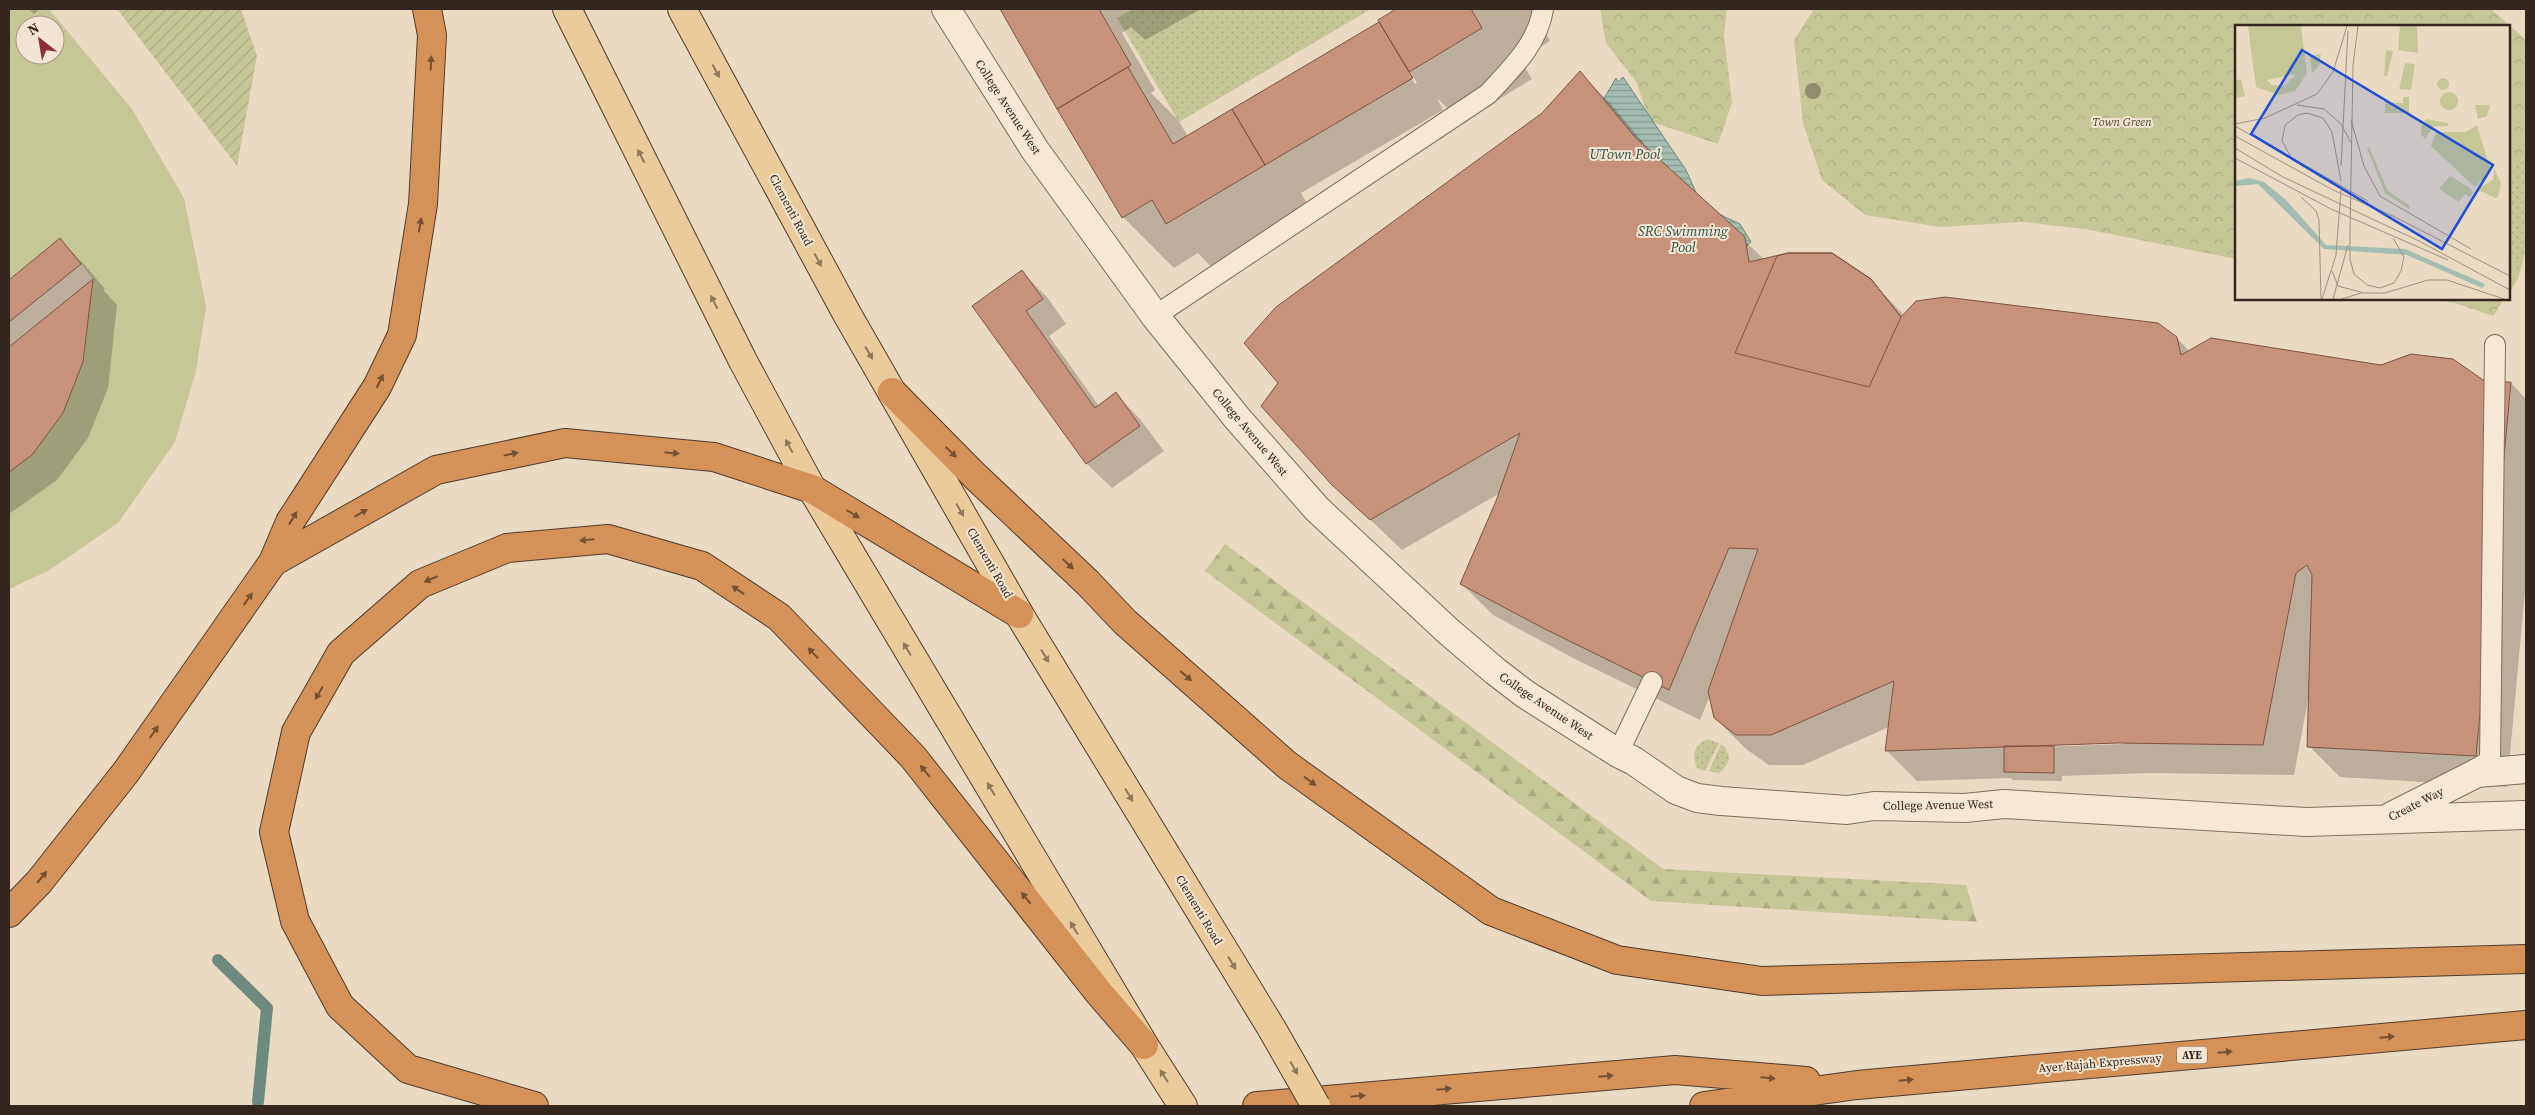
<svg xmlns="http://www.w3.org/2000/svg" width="2535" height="1115" font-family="'Source Serif 4',serif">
  <defs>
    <pattern id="grass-dots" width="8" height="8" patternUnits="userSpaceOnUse" patternTransform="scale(1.25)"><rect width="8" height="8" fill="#c6c797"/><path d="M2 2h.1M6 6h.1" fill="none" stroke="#abab82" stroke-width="1.8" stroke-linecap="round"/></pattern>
    <pattern id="forest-firs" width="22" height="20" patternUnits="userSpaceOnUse" patternTransform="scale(1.25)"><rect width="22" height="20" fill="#c6c797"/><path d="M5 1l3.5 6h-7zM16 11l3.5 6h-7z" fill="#abab82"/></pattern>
    <pattern id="park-crowns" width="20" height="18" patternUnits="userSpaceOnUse" patternTransform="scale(1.25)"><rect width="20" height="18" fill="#c6c797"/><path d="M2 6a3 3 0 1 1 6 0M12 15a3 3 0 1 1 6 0" fill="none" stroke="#abab82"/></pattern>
    <pattern id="garden-furrows" width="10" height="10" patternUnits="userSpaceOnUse" patternTransform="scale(1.25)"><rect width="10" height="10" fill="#c6c797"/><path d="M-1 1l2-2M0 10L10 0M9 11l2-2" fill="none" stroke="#abab82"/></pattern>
    <pattern id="water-rules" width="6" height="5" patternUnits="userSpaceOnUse" patternTransform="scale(1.25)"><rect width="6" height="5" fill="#a4bdb3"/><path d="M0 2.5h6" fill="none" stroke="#869991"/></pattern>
  </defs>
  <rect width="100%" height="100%" fill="#eadac2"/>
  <path fill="url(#grass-dots)" d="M 1133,9 L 1371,9 L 1179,122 L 1117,18 Z
    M 2526,157 L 2526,249 L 2518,279 L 2509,247 L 2509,190 L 2514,166 Z
    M 1707,739 L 1719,743 L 1705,771 L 1697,768 C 1692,756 1693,746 1707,739 Z
    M 1721,744 C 1733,753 1730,765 1719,773 L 1709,771 Z"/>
  <path fill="url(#forest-firs)" d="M 1225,544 L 1663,869 L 1966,885 L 1977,922 L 1651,901 L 1205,571 Z"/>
  <path fill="url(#park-crowns)" d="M 1600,9 L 1727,9 L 1724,35 L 1732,103 L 1718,144 L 1649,121 L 1637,83 L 1606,43 Z
    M 1814,9 L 2491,9 L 2526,40 L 2526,157 L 2514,166 L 2509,190 L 2509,26 L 2236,26 L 2236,259 L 2085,229 L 2023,222 L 1940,227 L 1865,215 L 1822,180 L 1803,123 L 1794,40 Z
    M 2509,247 L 2518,279 L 2509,293 Z
    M 2431,299 L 2504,299 L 2493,316 L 2455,303 Z"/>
  <path fill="url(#garden-furrows)" d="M 117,9 L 241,9 L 257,56 L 237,166 Z"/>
  <path fill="#c6c797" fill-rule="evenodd" d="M 9,9 L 49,9 L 132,109 L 184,198 L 206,306 L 196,371 L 175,442 L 118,523 L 48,571 L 9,589 L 9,472 L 32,455 L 63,413 L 83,362 L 93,279 L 81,264 L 9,322 ZM 25,25 L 55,25 L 55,55 L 25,55 Z"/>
  <path fill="url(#water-rules)" stroke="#6c8a80" d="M 1623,77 L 1686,170 L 1702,206 L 1740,224 L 1751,242 L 1740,253 L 1590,122 L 1616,78 L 1618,82 Z"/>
  <path fill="#0003" fill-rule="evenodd" d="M 29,9 L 40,9 L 34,14 Z
    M 1002,9 L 1201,9 L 1145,40 L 1131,27 L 1122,33 L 1155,90 L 1151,93 L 1178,120 L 1188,136 L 1381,23 L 1379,20 L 1398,9 L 1536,9 L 1532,11 L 1550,41 L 1520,59 L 1532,79 L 1461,122 L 1437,98 L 1443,110 L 1301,193 L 1315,217 L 1218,274 L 1198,253 L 1174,268 L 1123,217 ZM 1399,58 L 1402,58 L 1417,83 L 1415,84 Z
    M 1580,73 L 1611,104 L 1656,158 L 1765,260 L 1870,280 L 1904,315 L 2177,338 L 2190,352 L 2486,383 L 2511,383 L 2526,399 L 2526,580 L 2507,787 L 2340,777 L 2309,746 L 2308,700 L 2294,775 L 2150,773 L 2062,776 L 2062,781 L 2013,780 L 2011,778 L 1917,781 L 1886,750 L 1889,727 L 1803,765 L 1769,765 L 1746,749 L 1715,718 L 1710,696 L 1700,720 L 1575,659 L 1493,615 L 1462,584 L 1500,493 L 1402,550 L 1332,483 L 1543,114 ZM 2124,741 L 2124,744 L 2007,748 L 2007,745 Z
    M 60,240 L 84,264 L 105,289 L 103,290 L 117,305 L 108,388 L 88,438 L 57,480 L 9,514 L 9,281 Z
    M 1022,272 L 1047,297 L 1066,324 L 1049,336 L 1099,406 L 1116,394 L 1140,419 L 1164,451 L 1112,488 L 1087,464 L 974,306 Z"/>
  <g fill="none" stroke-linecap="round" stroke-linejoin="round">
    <path stroke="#6c8a80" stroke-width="12" d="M 218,960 L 267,1008 L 258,1102"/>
  </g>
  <path fill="#c6927a" stroke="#805542" d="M 1000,9 L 1099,9 L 1131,65 L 1057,109 Z
    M 1396,9 L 1471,9 L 1482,28 L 1409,72 L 1378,20 Z
    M 1379,22 L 1413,78 L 1265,165 L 1232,109 Z
    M 1128,67 L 1173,144 L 1232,109 L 1265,165 L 1166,224 L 1152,200 L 1122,218 L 1057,109 Z
    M 1580,71 L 1635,137 L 1745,237 L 1749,262 L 1788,253 L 1832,253 L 1871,279 L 1901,317 L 1916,301 L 1945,297 L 2158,323 L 2177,337 L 2181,355 L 2211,338 L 2381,365 L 2411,354 L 2453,359 L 2486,382 L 2511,382 L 2476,756 L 2307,747 L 2312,575 L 2307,565 L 2296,573 L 2263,745 L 2118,743 L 1885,751 L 1894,681 L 1771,735 L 1736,735 L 1714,718 L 1708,691 L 1758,549 L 1729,548 L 1669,690 L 1543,628 L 1460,584 L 1496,501 L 1520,433 L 1370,520 L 1331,484 L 1261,406 L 1278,383 L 1244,343 L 1276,307 L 1542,113 Z
    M 60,238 L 81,264 L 9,322 L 9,280 Z
    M 1788,253 L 1832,253 L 1871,279 L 1901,317 L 1869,387 L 1735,353 L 1777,256 Z
    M 1022,270 L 1043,299 L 1026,311 L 1095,408 L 1116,392 L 1140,426 L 1086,464 L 972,306 Z
    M 93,279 L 83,362 L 63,413 L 32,455 L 9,472 L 9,347 Z
    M 2004,746 L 2054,746 L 2054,773 L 2004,772 Z"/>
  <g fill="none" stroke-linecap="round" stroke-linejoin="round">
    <g stroke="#836c5a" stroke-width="22">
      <path id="lane" d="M 1155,316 L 1488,94 C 1511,69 1538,44 1543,9
        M 1618,753 L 1652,682
        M 2469,773 L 2490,761 L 2495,345"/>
    </g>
    <g stroke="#836c5a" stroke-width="30">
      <path id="street" d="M 946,9 L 1035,150 L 1155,316 L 1237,418 L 1317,509 L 1448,631 L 1495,671 L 1525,694 L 1618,753 L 1634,761 L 1676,790 L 1697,798 L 1721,801 L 1847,810 L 1874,806 L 1965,808 L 2004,804 L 2306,822 L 2526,815
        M 2392,816 L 2477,773 L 2526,769"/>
    </g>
    <g stroke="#503b2e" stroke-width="30">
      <path id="primary" d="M 567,9 L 743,361 L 812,489 L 1144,1045 L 1183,1106
        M 682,9 L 847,314 L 1019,614 L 1272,1029"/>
    </g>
    <g stroke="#503b2e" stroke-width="30">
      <path id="highway" d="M 892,392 L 975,476 L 1088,583 L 1125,622 L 1287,765 L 1491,911 L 1617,960 L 1762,981 L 2526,959
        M 273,562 L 436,470 L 565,443 L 714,457 L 812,489 L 1019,614
        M 9,913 L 39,882 L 126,772 L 273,562 L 290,522 L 377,387 L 402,335 L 423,204 L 432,35 L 427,9
        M 534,1106 L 408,1069 L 340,1006 L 295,921 L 274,832 L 296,732 L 341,653 L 420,584 L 507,548 L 608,539 L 702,566 L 779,617 L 913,757 L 1099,993 L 1144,1045
        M 1257,1106 L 1675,1070 L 1806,1081
        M 1704,1106 L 1857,1085 L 2526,1025"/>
    </g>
    <use href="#lane" stroke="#f6e9d4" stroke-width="20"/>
    <use href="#street" stroke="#f6e9d4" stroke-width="28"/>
    <use href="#primary" stroke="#ebcb9c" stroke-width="28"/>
    <use href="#highway" stroke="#d49258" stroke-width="28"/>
    <g stroke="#503b2e" stroke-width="30" stroke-linecap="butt">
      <path id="primary-bridge" d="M 1272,1029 L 1316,1106"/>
    </g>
    <use href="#primary-bridge" stroke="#ebcb9c" stroke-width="28"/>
  </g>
  <circle fill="#918d6c" cx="1813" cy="91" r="8"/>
  <defs><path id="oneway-solid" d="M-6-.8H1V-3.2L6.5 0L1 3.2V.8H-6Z" transform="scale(1.25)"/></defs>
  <g fill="#735135">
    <use href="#oneway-solid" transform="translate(431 63) rotate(-87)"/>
    <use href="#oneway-solid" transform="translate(420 225) rotate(-81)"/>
    <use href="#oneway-solid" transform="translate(380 381) rotate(-64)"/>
    <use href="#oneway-solid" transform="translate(951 452) rotate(45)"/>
    <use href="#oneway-solid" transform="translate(672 453) rotate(6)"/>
    <use href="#oneway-solid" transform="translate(511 454) rotate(-12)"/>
    <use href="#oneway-solid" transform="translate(361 513) rotate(-30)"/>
    <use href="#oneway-solid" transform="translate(853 514) rotate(31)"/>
    <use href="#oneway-solid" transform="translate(293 518) rotate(-59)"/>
    <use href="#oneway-solid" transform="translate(587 540) rotate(175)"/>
    <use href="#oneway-solid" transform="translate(1068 564) rotate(43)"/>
    <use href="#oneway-solid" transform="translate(431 579) rotate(157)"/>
    <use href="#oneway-solid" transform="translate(738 590) rotate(-146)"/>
    <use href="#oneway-solid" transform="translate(248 599) rotate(-55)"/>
    <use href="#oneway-solid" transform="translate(813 653) rotate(-134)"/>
    <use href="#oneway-solid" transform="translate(1186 676) rotate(41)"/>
    <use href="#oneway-solid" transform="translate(319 693) rotate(120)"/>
    <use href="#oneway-solid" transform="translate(154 732) rotate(-55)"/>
    <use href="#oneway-solid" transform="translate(925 771) rotate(-129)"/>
    <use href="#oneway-solid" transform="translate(1310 781) rotate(36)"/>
    <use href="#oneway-solid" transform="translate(42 877) rotate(-50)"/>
    <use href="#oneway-solid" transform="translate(1026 898) rotate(-129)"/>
    <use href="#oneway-solid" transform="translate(2387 1037) rotate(-5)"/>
    <use href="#oneway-solid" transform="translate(2225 1052) rotate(-5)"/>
    <use href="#oneway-solid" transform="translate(1606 1076) rotate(-5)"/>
    <use href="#oneway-solid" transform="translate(1768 1078) rotate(5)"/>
    <use href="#oneway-solid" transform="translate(1906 1080) rotate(-5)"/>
    <use href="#oneway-solid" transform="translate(1444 1089) rotate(-5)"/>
    <use href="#oneway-solid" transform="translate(1358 1096) rotate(-6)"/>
  </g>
  <g fill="#8f785d">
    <use href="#oneway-solid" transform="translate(716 71) rotate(62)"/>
    <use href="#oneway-solid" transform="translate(641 156) rotate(-117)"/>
    <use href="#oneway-solid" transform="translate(818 260) rotate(62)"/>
    <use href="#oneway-solid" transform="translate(714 302) rotate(-117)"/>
    <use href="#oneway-solid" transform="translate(869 353) rotate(60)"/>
    <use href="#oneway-solid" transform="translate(789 446) rotate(-118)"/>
    <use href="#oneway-solid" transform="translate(960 510) rotate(60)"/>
    <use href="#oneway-solid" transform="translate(907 649) rotate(-121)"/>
    <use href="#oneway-solid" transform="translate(1045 656) rotate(59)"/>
    <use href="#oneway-solid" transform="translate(991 789) rotate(-121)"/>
    <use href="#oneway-solid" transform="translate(1129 795) rotate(59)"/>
    <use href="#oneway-solid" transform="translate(1074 928) rotate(-121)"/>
    <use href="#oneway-solid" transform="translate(1232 963) rotate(59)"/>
    <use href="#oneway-solid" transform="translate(1294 1068) rotate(60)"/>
    <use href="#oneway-solid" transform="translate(1164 1076) rotate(-123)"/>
  </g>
  <g text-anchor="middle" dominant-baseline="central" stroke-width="4" stroke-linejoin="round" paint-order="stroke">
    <rect fill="#f2e5d1" stroke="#6c5f54" stroke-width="1" x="2177" y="1046.5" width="30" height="17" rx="4"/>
    <g font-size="11" font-weight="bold" fill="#33261e">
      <text x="2192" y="1055">AYE</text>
    </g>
    <g font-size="12" fill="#33261e" stroke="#f2e5d1">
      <text transform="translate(1008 107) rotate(57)">College Avenue West</text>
      <text transform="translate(791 210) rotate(62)">Clementi Road</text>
      <text transform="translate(1250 432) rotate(50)">College Avenue West</text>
      <text transform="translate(990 563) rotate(60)">Clementi Road</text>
      <text transform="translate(1546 706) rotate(34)">College Avenue West</text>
      <text transform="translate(2416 804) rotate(-27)">Create Way</text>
      <text transform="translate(1938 805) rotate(-1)">College Avenue West</text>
      <text transform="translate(1199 910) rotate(59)">Clementi Road</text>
      <text transform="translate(2100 1063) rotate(-5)">Ayer Rajah Expressway</text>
    </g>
    <g font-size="12" font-style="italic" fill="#484e26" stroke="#f2e5d1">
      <text x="2122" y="122">Town Green</text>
    </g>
    <g font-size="14" font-style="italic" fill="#2e524c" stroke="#f2e5d1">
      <text x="1625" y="154">UTown Pool</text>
      <text x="1683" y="231">SRC Swimming<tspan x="1683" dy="16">Pool</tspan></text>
    </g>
  </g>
  <g transform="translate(2235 25)">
    <rect width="275" height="275" fill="#eadac2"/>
    <path d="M 165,1 L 182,1 L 183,28 L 163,25 ZM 151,25 L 158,26 L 152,51 L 149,51 ZM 170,38 L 180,39 L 176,65 L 164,64 ZM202 59a6 6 0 1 1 12 0a6 6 0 1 1-12 0ZM205 76a9 9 0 1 1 18 0a9 9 0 1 1-18 0ZM 168,72 L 174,72 L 174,88 L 150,88 L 150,77 L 168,78 ZM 215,151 L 235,163 L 238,168 L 235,172 L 230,169 L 224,177 L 204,164 Z" fill="#c6c797"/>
    <path d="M 134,122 L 153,166 L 175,181 L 174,184 L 150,168 L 132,123 Z" fill="#c6c797"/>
    <path d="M 240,80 L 255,80 L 252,91 L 243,94 ZM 191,94 L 213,98 L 213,101 L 198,102 L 190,114 L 186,109 L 186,101 ZM 242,100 L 256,146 L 240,162 L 196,121 L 200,110 L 205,107 L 231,107 ZM 259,143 L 266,158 L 263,172 L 260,173 L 242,164 L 258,155 Z" fill="#c6c797"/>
    <path d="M 86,29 L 84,41 L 77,48 L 75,31 Z" fill="#c6c797"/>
    <path d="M 13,1 L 66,1 L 72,48 L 60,66 L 44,70 L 21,62 ZM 61,49 L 49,61 L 37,60 L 32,55 ZM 6,54 L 10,71 L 2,73 L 0,56 Z" fill="#c6c797" fill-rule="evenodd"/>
    <path d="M 14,153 L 29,157 L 51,175 L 91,220 L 170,224 L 250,259 L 247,263 L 172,230 L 89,224 L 23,159 L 0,161 L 0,156 Z" fill="#a4bdb3"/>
    <path fill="none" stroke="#a19280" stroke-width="1" d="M 62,80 L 89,84 L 106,99 L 116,118M 116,95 L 129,141 L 145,171 L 236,224M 0,99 L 30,93 L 82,69 L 98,47 L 112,1M 0,101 L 133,176M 0,111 L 98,165 L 158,191 L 275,251M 0,123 L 48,152 L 184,216 L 275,265M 56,132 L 47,116 L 50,100 L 63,90 L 72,88 L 88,93 L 97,107 L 106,156M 0,133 L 96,184 L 213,235M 106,141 L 113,6M 66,172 L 81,186 L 84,195 L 86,274M 115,206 L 115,234 L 119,249 L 132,260 L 145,263 L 159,258 L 166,246 L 169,232 L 158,213M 115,208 L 118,40 L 123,1M 97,246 L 103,261 L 129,268 L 150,268 L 193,255 L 212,255 L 269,274M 87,274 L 101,230 L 106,165M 98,274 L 113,220M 107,274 L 126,268"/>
    <path fill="#1d4ed8" fill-opacity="0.15" stroke="#1d4ed8" stroke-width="2.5" d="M 67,25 L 258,140 L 207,224 L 16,109 Z"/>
    <rect width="275" height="275" fill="none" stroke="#33261e" stroke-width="2.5"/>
  </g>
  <rect width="2535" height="1115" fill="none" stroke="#33261e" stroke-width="20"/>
  <g transform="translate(40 40) rotate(329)"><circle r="24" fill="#f2e5d1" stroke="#a69989"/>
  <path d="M0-4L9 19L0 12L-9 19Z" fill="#8d2f38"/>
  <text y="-8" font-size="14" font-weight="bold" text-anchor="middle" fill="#33261e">N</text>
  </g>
</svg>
